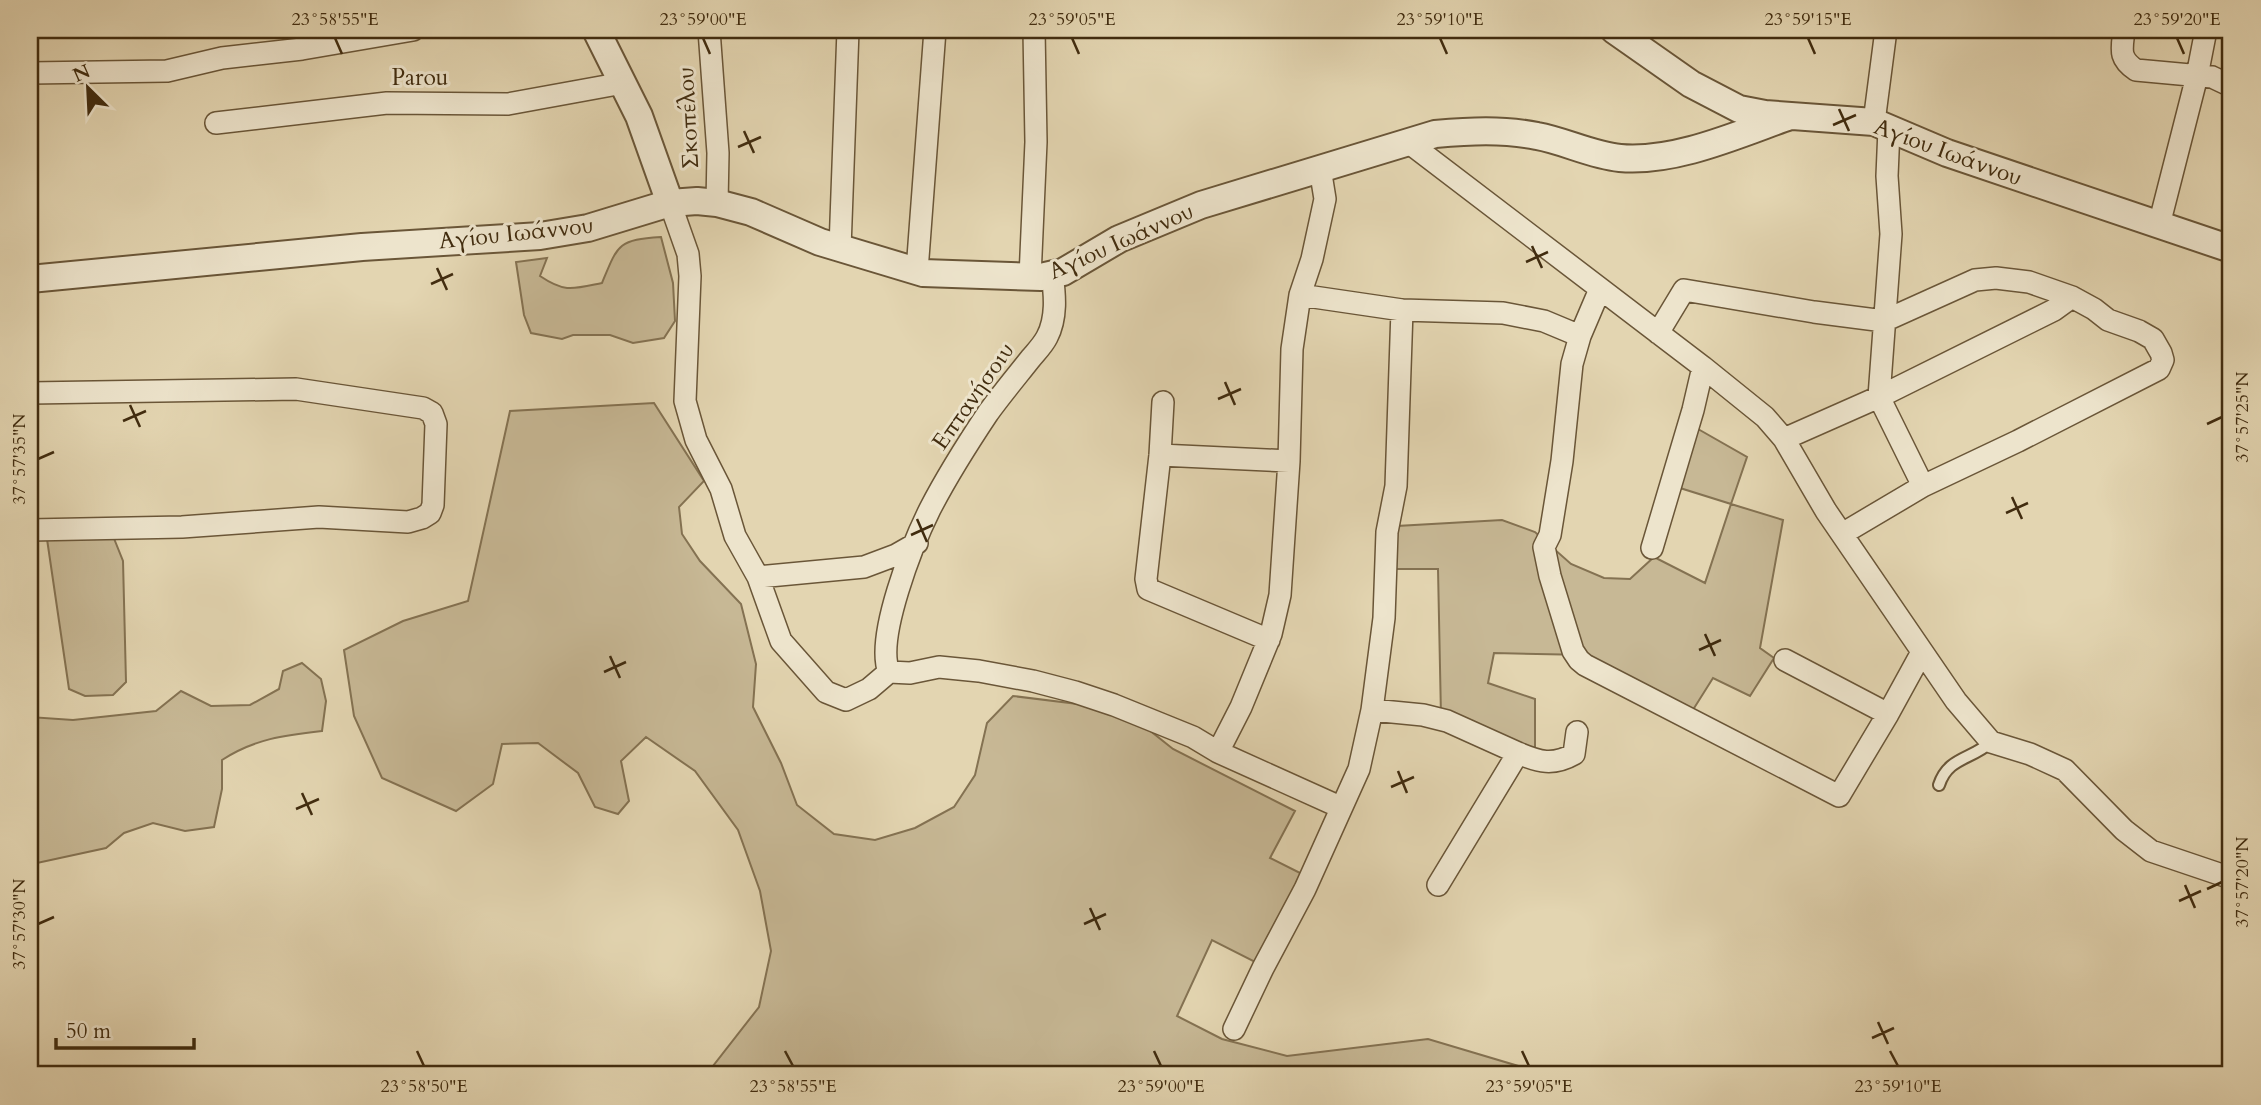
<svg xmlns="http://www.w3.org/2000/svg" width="2261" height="1105" font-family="Cardo,serif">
  <rect width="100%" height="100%" fill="#e3d5b1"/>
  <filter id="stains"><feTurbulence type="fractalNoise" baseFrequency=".00286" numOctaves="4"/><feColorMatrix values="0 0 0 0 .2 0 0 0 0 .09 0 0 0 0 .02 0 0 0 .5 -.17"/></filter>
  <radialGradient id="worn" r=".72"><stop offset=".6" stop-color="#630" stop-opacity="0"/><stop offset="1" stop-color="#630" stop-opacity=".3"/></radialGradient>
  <path fill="#c7b895" stroke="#847252" stroke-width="2" d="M 661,237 L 673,283 L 675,321 L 664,338 L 633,343 L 610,335 L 573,335 L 562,339 L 531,333 L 524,315 L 516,262 L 547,258 L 540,276 C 565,293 573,289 602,283 C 618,244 618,240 661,237 Z
    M 654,403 L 704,481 L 679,507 L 682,534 L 700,561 L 741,604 L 756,664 L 753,707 L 781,763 L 797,805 L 834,834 L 875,840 L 915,828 L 954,807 L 975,775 L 987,723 L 1013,696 L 1086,705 L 1144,726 L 1173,749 L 1295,811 L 1270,858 L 1314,880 L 1261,965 L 1212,940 L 1177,1016 L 1222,1039 L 1287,1056 L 1428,1039 L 1525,1068 L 1532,1075 L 706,1075 L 759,1007 L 771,951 L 760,891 L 738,830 L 695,771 L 646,737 L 621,761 L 629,801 L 618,814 L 595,807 L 578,773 L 538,743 L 502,744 L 493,784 L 456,811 L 382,778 L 354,716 L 344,650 L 403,621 L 468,601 L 510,411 Z
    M 1698,429 L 1747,457 L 1731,504 L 1783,520 L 1760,648 L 1774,658 L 1750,696 L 1713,678 L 1691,713 L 1588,655 L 1494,653 L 1488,683 L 1535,699 L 1535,756 L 1441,716 L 1438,569 L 1391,569 L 1397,526 L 1502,520 L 1535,532 L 1571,564 L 1604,578 L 1630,579 L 1654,557 L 1705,583 L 1731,504 L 1680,488 Z
    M 111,531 L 123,561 L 126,682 L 113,695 L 85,696 L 69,689 L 47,539 Z
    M 302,663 L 321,679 L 326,701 L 322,731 C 285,735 254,739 222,760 L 222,789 L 214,827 L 185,831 L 153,823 L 124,833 L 106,848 L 37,863 L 30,862 L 30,717 L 73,720 L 156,711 L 181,691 L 211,706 L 250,705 L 279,689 L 283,671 Z"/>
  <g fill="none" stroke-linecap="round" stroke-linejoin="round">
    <g stroke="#6a5638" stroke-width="14">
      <path id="service" d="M 1939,785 C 1948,757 1971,760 1991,742"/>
    </g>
    <g stroke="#6a5638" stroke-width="24">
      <path id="minor" d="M 709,30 L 718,153 L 717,203
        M 2124,30 C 2122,49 2118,58 2136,70 L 2212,77 L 2231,86
        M 30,73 L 167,71 L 222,58 L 302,49 L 413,30
        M 1874,122 L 1886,30
        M 216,123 L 387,103 L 508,104 L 623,83
        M 1889,129 L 1887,176 L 1891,234 L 1879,397 L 1923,486
        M 1408,142 L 1703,367 L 1765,417 L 1784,439 L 1826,511 L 1956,701 L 1991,742 L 2030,754 L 2065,770 L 2124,830 L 2151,851 L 2231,878
        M 670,203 L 688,254 L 690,276 L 685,401 L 696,440 L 721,489 L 735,536 L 758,577 L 864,567 L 896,555 L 917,543
        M 2159,225 L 2197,76 L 2206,30
        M 840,248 L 848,30
        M 917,271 L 935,30
        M 1052,274 C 1055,295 1057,318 1047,337 C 1043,345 1036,352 1031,358 C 1016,377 1001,395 988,413 C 968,443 946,478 930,509 C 913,543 875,638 889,672 L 910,673 L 939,667 L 979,671 L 1033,681 L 1075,692 L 1114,705 L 1193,737 L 1218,752 L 1340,807
        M 1030,277 L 1036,142 L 1034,30
        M 1600,289 L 1580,336 L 1572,364 L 1562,461 L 1550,535 L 1544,547 L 1550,576 L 1573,651 L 1579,660 L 1585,665 L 1839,796 L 1888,714 L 1785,660
        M 1300,295 L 1402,310 L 1503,313 L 1544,321 L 1580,336
        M 1658,333 L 1684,290 L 1814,312 L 1884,321 L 1975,280 L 1996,278 L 2029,282 L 2072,297 L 2094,309 L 2108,320 L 2139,331 L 2153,339 L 2161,353 L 2163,360 L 2159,369 L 2018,441 L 1923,486 L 1842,534
        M 30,393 L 296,389 L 423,408 L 432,413 L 436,424 L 433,505 L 430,513 L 422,518 L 408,522 L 319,517 L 182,527 L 30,530
        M 1163,402 L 1160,455 L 1146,579 L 1148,589 L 1269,640
        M 1784,439 L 1879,397 L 2054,310 L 2072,297
        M 1160,455 L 1289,461
        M 1652,548 L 1693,410 L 1703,367
        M 758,577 L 781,641 L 826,692 L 846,700 L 869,689 L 889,672
        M 1372,710 L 1423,715 L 1447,721 L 1518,753 L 1438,885
        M 1888,714 L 1922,652
        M 1218,752 L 1241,707 L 1271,634 L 1280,595 L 1289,461 L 1292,349 L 1300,295 L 1312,259 L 1325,199 L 1320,168
        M 1518,753 C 1539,762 1553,766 1574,754 L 1577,732
        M 1234,1029 L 1263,968 L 1305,889 L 1359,769 L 1372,710 L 1384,618 L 1387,532 L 1396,486 L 1402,310"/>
    </g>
    <g stroke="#6a5638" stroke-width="30">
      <path id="tertiary" d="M 596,30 L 639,116 L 670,203
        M 1614,30 L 1691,84 L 1739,109 L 1765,114 L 1874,122 L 1947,153 L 2231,249
        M 30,279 L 362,247 L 540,236 L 588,228 L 670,203 L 697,201 L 717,203 L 751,212 L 820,242 L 923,273 L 1041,277 L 1063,272 L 1119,239 L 1201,205 L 1435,134 C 1469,131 1503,129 1537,136 C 1565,141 1591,155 1620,158 C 1675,163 1739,134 1790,116"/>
    </g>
    <use href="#service" stroke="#ede4cc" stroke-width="10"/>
    <use href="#minor" stroke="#ede4cc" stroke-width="21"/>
    <use href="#tertiary" stroke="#ede4cc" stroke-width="26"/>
  </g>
  <path fill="none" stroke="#412c0f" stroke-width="2.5" d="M 335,38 L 342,54M 703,38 L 710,54M 1072,38 L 1079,54M 1440,38 L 1447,54M 1808,38 L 1815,54M 2177,38 L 2184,54M 1839,109 L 1849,131M 1833,125 L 1856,115M 744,131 L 754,153M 738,147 L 761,137M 1532,246 L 1542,268M 1526,262 L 1548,252M 437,268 L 447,290M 431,284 L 453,274M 1225,382 L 1235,405M 1218,399 L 1241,389M 130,405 L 140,427M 123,421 L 146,411M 2207,424 L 2222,417M 38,459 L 54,452M 2012,497 L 2022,519M 2006,513 L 2028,503M 917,519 L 927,542M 911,535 L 933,525M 1705,634 L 1715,656M 1699,650 L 1721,640M 610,656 L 620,678M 604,672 L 626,662M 1398,771 L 1407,793M 1391,787 L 1414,777M 302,793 L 312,815M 296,809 L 319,799M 2185,885 L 2195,908M 2207,889 L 2222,882M 2179,901 L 2201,891M 1090,908 L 1100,930M 38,924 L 54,917M 1084,924 L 1106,914M 1878,1022 L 1888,1044M 1872,1038 L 1894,1028M 417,1051 L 424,1066M 785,1051 L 793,1066M 1154,1051 L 1161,1066M 1522,1051 L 1529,1066M 1890,1051 L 1898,1066"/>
  <g text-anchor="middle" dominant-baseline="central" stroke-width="6" stroke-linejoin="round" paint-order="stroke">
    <g font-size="23" fill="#412c0f" stroke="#ede4cc">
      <text x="420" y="77">Parou</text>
      <text transform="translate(688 118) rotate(-93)">Σκοπέλου</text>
      <text transform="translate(1948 152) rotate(20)">Αγίου Ιωάννου</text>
      <text transform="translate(516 233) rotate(-6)">Αγίου Ιωάννου</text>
      <text transform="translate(1121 241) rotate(-24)">Αγίου Ιωάννου</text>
      <text transform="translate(973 396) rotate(-55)">Επτανήσοιυ</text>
    </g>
  </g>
  <rect width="2261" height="1105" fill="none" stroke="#e3d5b1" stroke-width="77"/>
  <g transform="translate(88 88) rotate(336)" stroke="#ede4cc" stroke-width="5" paint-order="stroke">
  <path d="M0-5L12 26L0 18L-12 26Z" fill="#412c0f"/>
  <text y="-10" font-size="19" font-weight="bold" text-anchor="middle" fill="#412c0f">N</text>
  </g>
  <path d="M56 1038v10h138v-10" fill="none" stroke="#412c0f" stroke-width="3.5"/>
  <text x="66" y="1038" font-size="21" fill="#412c0f" stroke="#ede4cc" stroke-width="5" paint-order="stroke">50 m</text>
  <rect x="38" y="38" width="2184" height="1028" fill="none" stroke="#412c0f" stroke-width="2.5"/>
  <g font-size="18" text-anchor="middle" fill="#412c0f">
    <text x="335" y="25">23°58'55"E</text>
    <text x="703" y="25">23°59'00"E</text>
    <text x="1072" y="25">23°59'05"E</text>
    <text x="1440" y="25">23°59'10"E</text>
    <text x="1808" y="25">23°59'15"E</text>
    <text x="2177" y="25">23°59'20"E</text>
    <text transform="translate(2242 417) rotate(-90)" y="6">37°57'25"N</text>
    <text transform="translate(19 459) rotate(-90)" y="6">37°57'35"N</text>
    <text transform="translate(2242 882) rotate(-90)" y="6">37°57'20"N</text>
    <text transform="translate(19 924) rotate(-90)" y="6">37°57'30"N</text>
    <text x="424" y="1092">23°58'50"E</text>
    <text x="793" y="1092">23°58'55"E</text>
    <text x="1161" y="1092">23°59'00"E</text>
    <text x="1529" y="1092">23°59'05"E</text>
    <text x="1898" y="1092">23°59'10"E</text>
  </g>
  <rect width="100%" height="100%" filter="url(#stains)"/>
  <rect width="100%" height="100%" fill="url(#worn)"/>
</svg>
